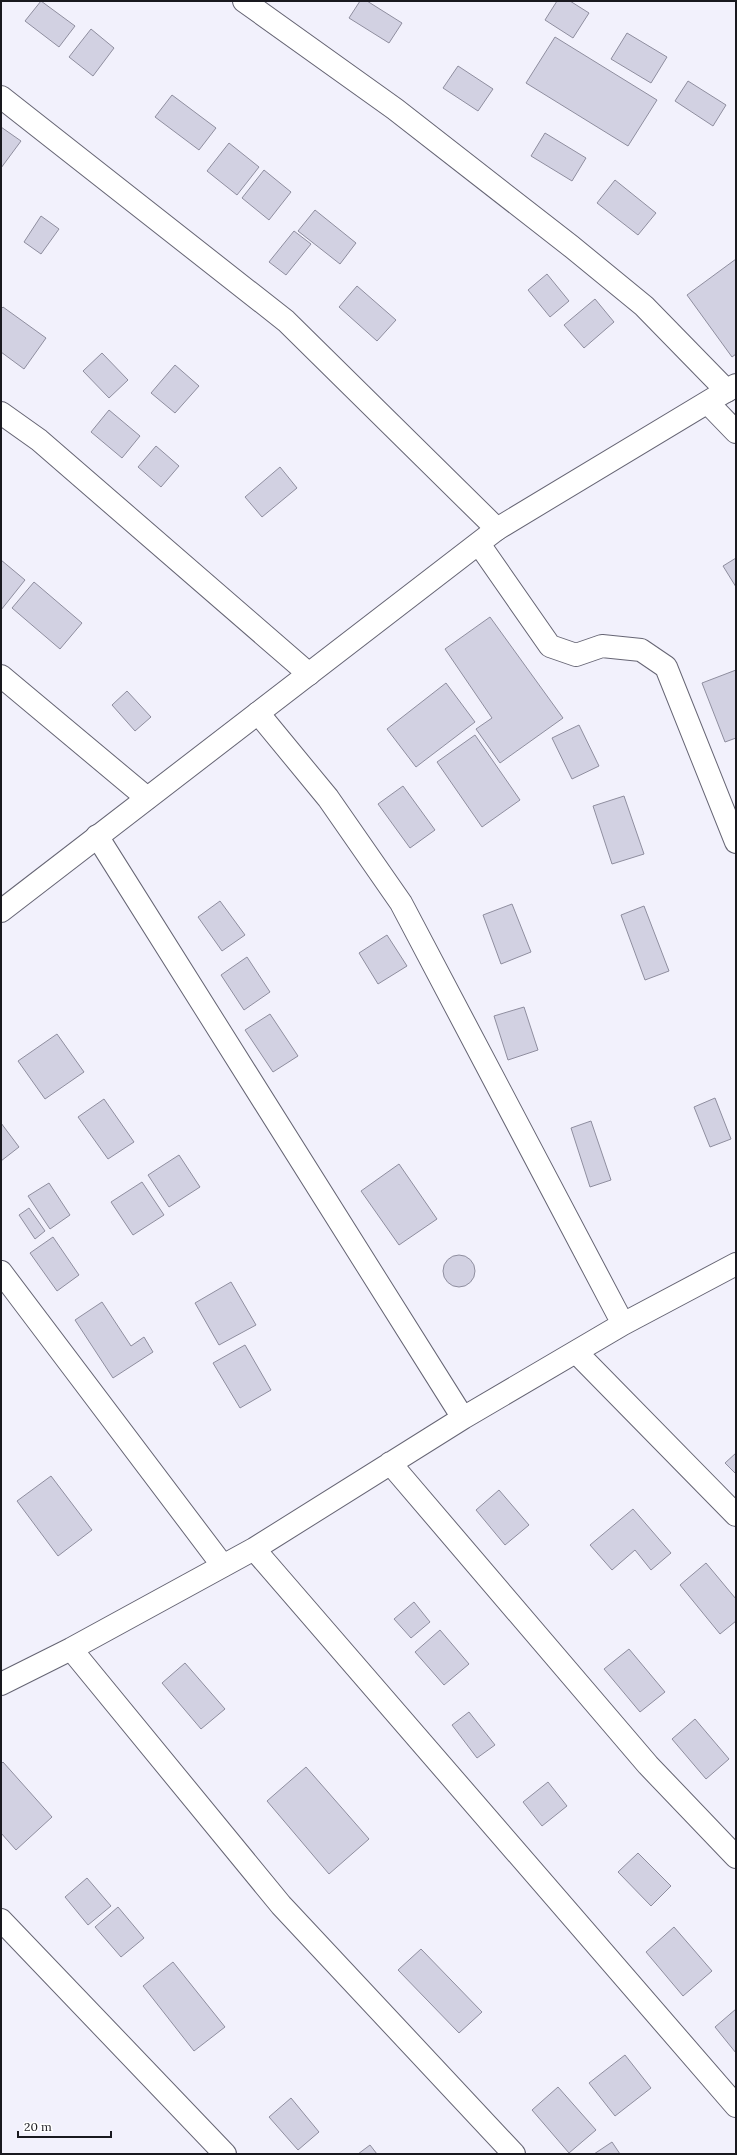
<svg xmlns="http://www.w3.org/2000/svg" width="737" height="2155" font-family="Lora,serif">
  <rect width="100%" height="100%" fill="#f2f1fc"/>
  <path fill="#d2d1e2" stroke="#8f8e9f" d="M 41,1 L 75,26 L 59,47 L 25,21 Z
    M 360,1 L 367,1 L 402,23 L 389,43 L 349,18 Z
    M 557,1 L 570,1 L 589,13 L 573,38 L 545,20 Z
    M 91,29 L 114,48 L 93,76 L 69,57 Z
    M 627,33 L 667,57 L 651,83 L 611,59 Z
    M 555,37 L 657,100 L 628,146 L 526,83 Z
    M 458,66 L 493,89 L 478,111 L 443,88 Z
    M 688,81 L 726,105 L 713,126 L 675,101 Z
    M 172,95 L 216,128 L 199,150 L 155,117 Z
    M 1,127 L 21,141 L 1,168 Z
    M 545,133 L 586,158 L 572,181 L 531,156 Z
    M 229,143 L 259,167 L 237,195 L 207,171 Z
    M 264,170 L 291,192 L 269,220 L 242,198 Z
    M 615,180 L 656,213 L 638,235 L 597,203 Z
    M 315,210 L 356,243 L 340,264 L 298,231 Z
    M 41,216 L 59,229 L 41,254 L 24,242 Z
    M 294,231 L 311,244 L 286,275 L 269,262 Z
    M 736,259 L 736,354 L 732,357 L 687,295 Z
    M 547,274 L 569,301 L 550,317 L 528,290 Z
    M 357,286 L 396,320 L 377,341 L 339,307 Z
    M 595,299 L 614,322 L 584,348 L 564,325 Z
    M 3,307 L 46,338 L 24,369 L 1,352 L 1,309 Z
    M 102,353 L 128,380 L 109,398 L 83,371 Z
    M 175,365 L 199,386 L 175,413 L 151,393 Z
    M 109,410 L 140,436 L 122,458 L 91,432 Z
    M 156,446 L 179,466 L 161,487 L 138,467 Z
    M 280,467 L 297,488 L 262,517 L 245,497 Z
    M 736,558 L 736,587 L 723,566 Z
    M 1,560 L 25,580 L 1,610 Z
    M 34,582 L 82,623 L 60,649 L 12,608 Z
    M 490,617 L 563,718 L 500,763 L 476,729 L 492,718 L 445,649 Z
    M 736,670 L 736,738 L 725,742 L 702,683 Z
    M 446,683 L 475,722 L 416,767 L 387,729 Z
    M 127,691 L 151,717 L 135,731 L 112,705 Z
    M 579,725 L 599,766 L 572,779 L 552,738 Z
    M 475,735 L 520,800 L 482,827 L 437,762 Z
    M 403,786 L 435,830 L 410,848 L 378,804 Z
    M 624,796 L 644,854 L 612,864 L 593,806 Z
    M 220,901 L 245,935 L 222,951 L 198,917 Z
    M 512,904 L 531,952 L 501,964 L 483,915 Z
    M 644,906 L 669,971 L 645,980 L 621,915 Z
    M 387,935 L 407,966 L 378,984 L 359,953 Z
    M 247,957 L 270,992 L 244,1010 L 221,975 Z
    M 524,1007 L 538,1050 L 508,1060 L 494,1016 Z
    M 270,1014 L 298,1056 L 273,1072 L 245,1030 Z
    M 57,1034 L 84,1072 L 45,1099 L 18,1061 Z
    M 715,1098 L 731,1139 L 710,1147 L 694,1107 Z
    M 104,1099 L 134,1142 L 108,1159 L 78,1117 Z
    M 591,1121 L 611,1180 L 590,1187 L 571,1128 Z
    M 1,1123 L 19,1147 L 1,1161 Z
    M 179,1155 L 200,1187 L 169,1207 L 148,1175 Z
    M 399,1164 L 437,1219 L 399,1245 L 361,1191 Z
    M 142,1182 L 164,1215 L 133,1235 L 111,1202 Z
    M 49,1183 L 70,1215 L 50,1229 L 28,1196 Z
    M 29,1208 L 45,1231 L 35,1239 L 19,1215 Z
    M 53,1237 L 79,1275 L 57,1291 L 30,1253 Z
    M443 1271a16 16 0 1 1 32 0a16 16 0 1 1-32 0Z
    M 231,1282 L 256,1325 L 219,1345 L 195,1303 Z
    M 102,1302 L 131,1346 L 144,1337 L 153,1352 L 113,1378 L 75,1320 Z
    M 245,1345 L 271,1390 L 240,1408 L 213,1363 Z
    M 736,1453 L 736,1474 L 725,1463 Z
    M 51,1476 L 92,1530 L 58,1556 L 17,1501 Z
    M 499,1490 L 529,1525 L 505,1545 L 476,1510 Z
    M 633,1509 L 671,1553 L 651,1570 L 635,1550 L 612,1570 L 590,1545 Z
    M 706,1563 L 736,1599 L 736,1621 L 720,1634 L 680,1585 Z
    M 414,1602 L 430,1622 L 411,1638 L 394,1619 Z
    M 440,1630 L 469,1664 L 444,1685 L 415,1652 Z
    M 629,1649 L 665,1692 L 640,1712 L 604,1669 Z
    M 185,1663 L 225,1709 L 201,1729 L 162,1683 Z
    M 469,1712 L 495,1745 L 477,1758 L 452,1725 Z
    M 695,1719 L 729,1759 L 706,1779 L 672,1739 Z
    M 3,1762 L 52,1817 L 16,1850 L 1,1833 L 1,1764 Z
    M 306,1767 L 369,1839 L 329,1874 L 267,1801 Z
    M 548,1782 L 567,1806 L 542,1826 L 523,1802 Z
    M 638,1853 L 671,1886 L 651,1906 L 618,1872 Z
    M 87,1878 L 111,1906 L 88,1925 L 65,1897 Z
    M 118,1907 L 144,1938 L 121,1957 L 95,1927 Z
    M 674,1927 L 712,1971 L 683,1996 L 646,1952 Z
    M 421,1949 L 482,2012 L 459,2033 L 398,1970 Z
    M 173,1962 L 225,2027 L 194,2051 L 143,1986 Z
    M 736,2009 L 736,2053 L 715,2027 Z
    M 625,2055 L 651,2088 L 615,2116 L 589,2083 Z
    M 558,2087 L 596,2130 L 569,2153 L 532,2110 Z
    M 291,2098 L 319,2132 L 298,2150 L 269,2117 Z
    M 612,2142 L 620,2154 L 594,2154 Z
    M 370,2145 L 377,2154 L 358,2154 Z"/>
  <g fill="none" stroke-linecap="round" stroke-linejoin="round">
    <g stroke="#666574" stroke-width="24">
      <path id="street" d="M 244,1 L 395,109 L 572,247 L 644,306 L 727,391
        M 1,97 L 286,321 L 497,529
        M 708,403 L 736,432
        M 1,413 L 39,440 L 309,674
        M 479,544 L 550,646 L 576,655 L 602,646 L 641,650 L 666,667 L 736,842
        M 1,676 L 147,798
        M 258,713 L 328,798 L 401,903 L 623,1324
        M 97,836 L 463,1418
        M 1,1272 L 223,1566
        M 576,1352 L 736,1515
        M 390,1463 L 648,1765 L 736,1857
        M 254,1549 L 736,2106
        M 71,1649 L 281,1905 L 514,2154
        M 1,1684 L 71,1649 L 254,1549 L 463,1418 L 623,1324 L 736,1264"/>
    </g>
    <g stroke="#666574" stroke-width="24">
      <path id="secondary" d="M 1,911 L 497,529 L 736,385
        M 1,1920 L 225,2154"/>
    </g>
    <use href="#street" stroke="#fff" stroke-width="22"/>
    <use href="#secondary" stroke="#fff" stroke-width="22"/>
  </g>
  <rect width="737" height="2155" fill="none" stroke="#19191f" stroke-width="4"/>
  <path d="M18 2131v6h93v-6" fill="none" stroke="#19191f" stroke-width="2"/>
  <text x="24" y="2131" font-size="12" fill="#19191f" stroke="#ffffff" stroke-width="3" paint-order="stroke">20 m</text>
</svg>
